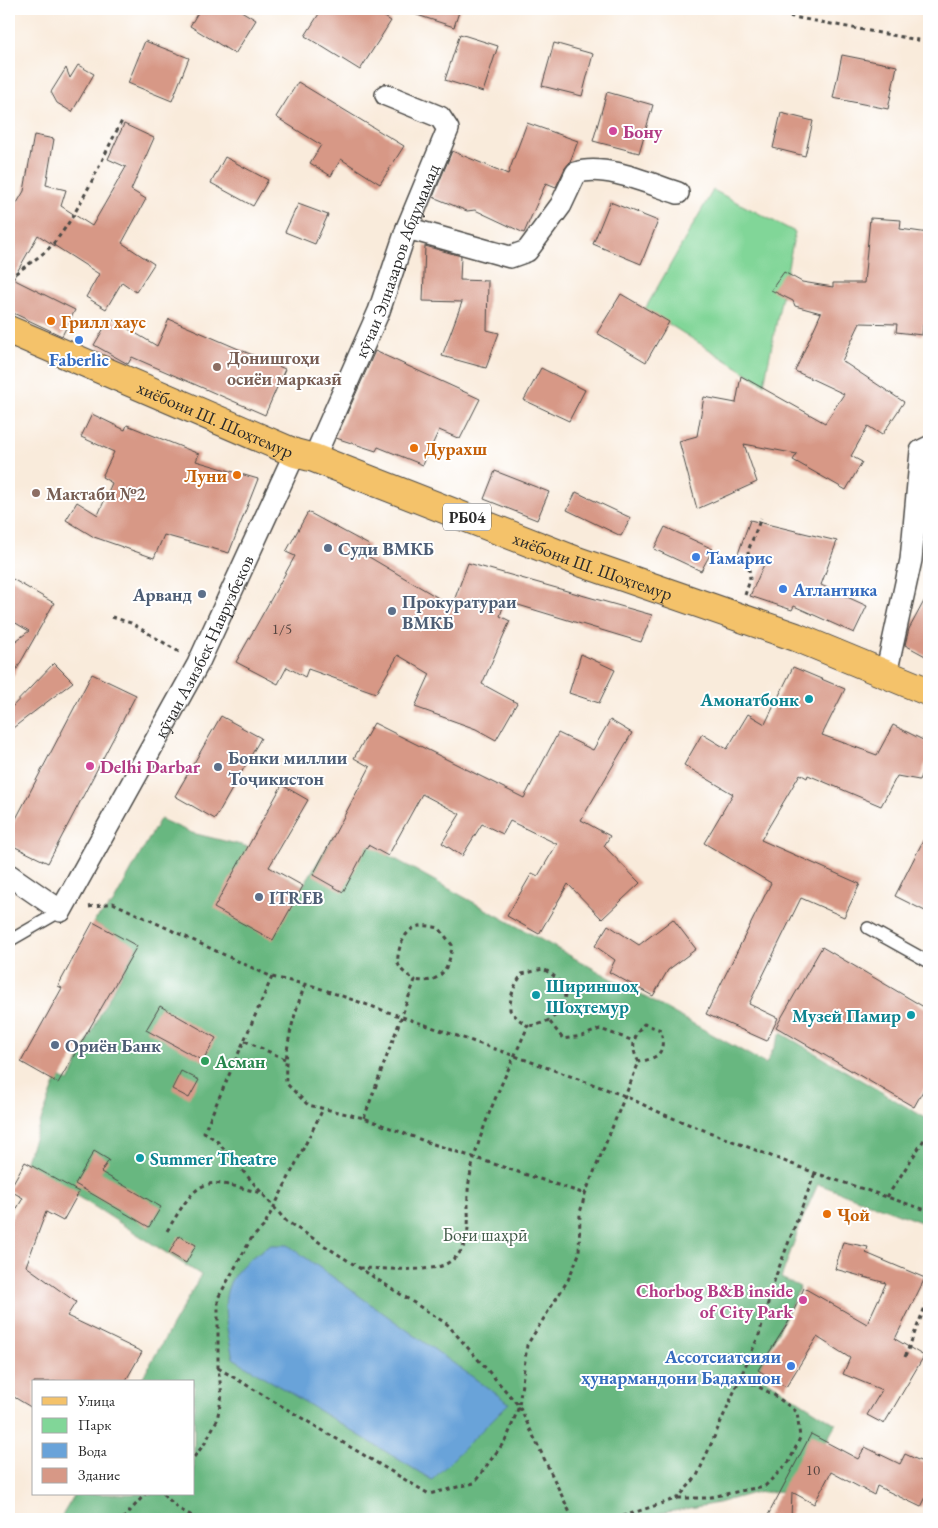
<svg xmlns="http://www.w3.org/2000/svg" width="938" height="1528" font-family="'EB Garamond',serif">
  <rect width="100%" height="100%" fill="#fff"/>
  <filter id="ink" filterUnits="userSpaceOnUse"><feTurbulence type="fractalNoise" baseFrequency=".02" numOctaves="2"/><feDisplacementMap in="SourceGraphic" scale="10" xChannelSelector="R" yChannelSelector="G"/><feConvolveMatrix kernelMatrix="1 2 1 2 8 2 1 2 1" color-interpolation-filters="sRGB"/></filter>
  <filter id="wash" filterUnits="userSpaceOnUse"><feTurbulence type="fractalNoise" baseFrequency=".0096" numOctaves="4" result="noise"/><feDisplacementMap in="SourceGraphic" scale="20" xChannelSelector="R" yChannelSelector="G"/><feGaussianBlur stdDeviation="1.12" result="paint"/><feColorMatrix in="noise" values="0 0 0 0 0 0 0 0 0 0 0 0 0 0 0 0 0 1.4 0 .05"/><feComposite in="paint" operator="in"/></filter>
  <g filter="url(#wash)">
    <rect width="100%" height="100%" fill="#f9ebdb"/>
    <path fill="#81d698" stroke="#568062" d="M 713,190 L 795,232 L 764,384 L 645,309 Z"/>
    <path fill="#68b780" stroke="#4a7156" d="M 160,819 L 192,833 L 249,847 L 245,855 L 303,886 L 339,828 L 766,1064 L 781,1033 L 929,1120 L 929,1173 L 923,1183 L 929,1187 L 929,1225 L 818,1184 L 802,1220 L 781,1278 L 800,1287 L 757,1374 L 836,1424 L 799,1490 L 753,1493 L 718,1503 L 662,1513 L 644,1519 L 60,1519 L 75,1494 L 194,1494 L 194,1382 L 140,1382 L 201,1275 L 95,1207 L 24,1165 L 58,1076 L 69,1082 L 102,1010 L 137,947 L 93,922 L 113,903 Z"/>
    <path fill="#69a3d9" stroke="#4a6782" d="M 271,1245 L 288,1245 L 509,1403 L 432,1480 L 233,1358 C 221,1303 216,1276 271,1245 Z"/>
    <g id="blocks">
      <path fill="#d79886" d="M 200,9 L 238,9 L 256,20 L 235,54 L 190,26 Z
        M 322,9 L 372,9 L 391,21 L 360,70 L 305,36 Z
        M 408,9 L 460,9 L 454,27 L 408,12 Z
        M 460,34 L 498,46 L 483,92 L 445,80 Z
        M 145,41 L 189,58 L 172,101 L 128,83 Z
        M 554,43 L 593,54 L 582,96 L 542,86 Z
        M 842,55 L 897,66 L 888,109 L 833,98 Z
        M 78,65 L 94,74 L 72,112 L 57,103 L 51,92 L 66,68 L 70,78 Z
        M 298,82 L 404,146 L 380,184 L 341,159 L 331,176 L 310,163 L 321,145 L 276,117 Z
        M 607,92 L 653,105 L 639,153 L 593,141 Z
        M 781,113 L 813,121 L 805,156 L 773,148 Z
        M 527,123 L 578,141 L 570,162 L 565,168 L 556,187 L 546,183 L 524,233 L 475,210 L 467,211 L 433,197 L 452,151 L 508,174 Z
        M 124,124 L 154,138 L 131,190 L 146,199 L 122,243 L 154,264 L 136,292 L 122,282 L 106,309 L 86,297 L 99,274 L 38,235 L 13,279 L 75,310 L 62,336 L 9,311 L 9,217 L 24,191 L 34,135 L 54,139 L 46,185 L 66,190 L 61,206 L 92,226 L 126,167 L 108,159 Z
        M 225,157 L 268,180 L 253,206 L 211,183 Z
        M 610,202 L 658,221 L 641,264 L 593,244 Z
        M 298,204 L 328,215 L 315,244 L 285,232 Z
        M 870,218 L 901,220 L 900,229 L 929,233 L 929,326 L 923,325 L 922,335 L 896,332 L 897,324 L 860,323 L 842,361 L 904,402 L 882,435 L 868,426 L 851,456 L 862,462 L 846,490 L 793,460 L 797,454 L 744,444 L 757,482 L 697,509 L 679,441 L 697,436 L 704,397 L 736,403 L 741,376 L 825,423 L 844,394 L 795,371 L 821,313 L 795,306 L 793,301 L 771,290 L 784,272 L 802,282 L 833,287 L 833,283 L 864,283 Z
        M 425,246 L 461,256 L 460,280 L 488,281 L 487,330 L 499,333 L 486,368 L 442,356 L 462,302 L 423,301 Z
        M 621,294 L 669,322 L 646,362 L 597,333 Z
        M 110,318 L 157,346 L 169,319 L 285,369 L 265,415 L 132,357 L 128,364 L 94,345 Z
        M 375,351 L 480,399 L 460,439 L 439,430 L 423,465 L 378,447 L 376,451 L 336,438 Z
        M 541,368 L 585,390 L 569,421 L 524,400 Z
        M 92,414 L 125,430 L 127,425 L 199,454 L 196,461 L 258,479 L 229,553 L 164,535 L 154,558 L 94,537 L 66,520 L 77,502 L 98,515 L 112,483 L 102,477 L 114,452 L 81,437 Z
        M 495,471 L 549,492 L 537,520 L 484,499 Z
        M 576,492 L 631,518 L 621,536 L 567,510 Z
        M 308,512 L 369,545 L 364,554 L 452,606 L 468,563 L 652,615 L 641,642 L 505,601 L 500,616 L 510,621 L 482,684 L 517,703 L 496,740 L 476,729 L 415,707 L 430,674 L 398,655 L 376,693 L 308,669 L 305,677 L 287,667 L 278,684 L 236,662 L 295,556 L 286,552 Z
        M 750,520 L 837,541 L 821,585 L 867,606 L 854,633 L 794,606 L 792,610 L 750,596 L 766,560 L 738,554 Z
        M 665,527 L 713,549 L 701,571 L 654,549 Z
        M 9,577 L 54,603 L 9,683 L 9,646 L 29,631 L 9,619 Z
        M 929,592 L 929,658 L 905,645 L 909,629 Z
        M 581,654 L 615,670 L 599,703 L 569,693 Z
        M 54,663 L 73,682 L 9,731 L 9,710 Z
        M 793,667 L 845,689 L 822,735 L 877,755 L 893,725 L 929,743 L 929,756 L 919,780 L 897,776 L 881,806 L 808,775 L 807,778 L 800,774 L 761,840 L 860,884 L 844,917 L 801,898 L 749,1004 L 778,1018 L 767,1041 L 706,1014 L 771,883 L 704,843 L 733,794 L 684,765 L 702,734 L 727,749 L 748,714 L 765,724 Z
        M 92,674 L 136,695 L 48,863 L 9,844 L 9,832 Z
        M 221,716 L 261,738 L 215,819 L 175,796 Z
        M 610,720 L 632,733 L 581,820 L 610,836 L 604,846 L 640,883 L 602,919 L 568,884 L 539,934 L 507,916 L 532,873 L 538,876 L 557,844 L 510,821 L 503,834 L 482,824 L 462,856 L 442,843 L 460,814 L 422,794 L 388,856 L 368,845 L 343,892 L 313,875 L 370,767 L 354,758 L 374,723 L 524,798 L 558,733 L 593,750 Z
        M 282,785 L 308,800 L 269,867 L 303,886 L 273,940 L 214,908 Z
        M 929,829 L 929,913 L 895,896 Z
        M 673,919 L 696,949 L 668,970 L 653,996 L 609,972 L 615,960 L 595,946 L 608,925 L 639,945 Z
        M 93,922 L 137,946 L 58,1083 L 21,1062 L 62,988 L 58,986 Z
        M 822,947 L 929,1010 L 929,1080 L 914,1107 L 776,1027 Z
        M 160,1006 L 216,1038 L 203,1061 L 146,1030 Z
        M 181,1071 L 199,1080 L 189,1098 L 172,1089 Z
        M 94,1151 L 109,1160 L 101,1172 L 161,1207 L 149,1227 L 75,1184 Z
        M 25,1162 L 79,1192 L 63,1221 L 46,1212 L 26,1266 L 76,1302 L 67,1316 L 142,1352 L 125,1382 L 34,1382 L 34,1409 L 9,1394 L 9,1222 L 23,1198 L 9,1190 Z
        M 179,1236 L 196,1245 L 186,1263 L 169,1253 Z
        M 843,1242 L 868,1247 L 866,1253 L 925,1278 L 895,1339 L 924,1356 L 884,1424 L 867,1415 L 882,1390 L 843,1374 L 850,1358 L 817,1337 L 786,1387 L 758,1370 L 789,1321 L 804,1288 L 867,1324 L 886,1283 L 835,1269 Z
        M 811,1434 L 858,1459 L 865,1447 L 900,1464 L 905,1454 L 929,1465 L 929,1491 L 921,1507 L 877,1486 L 874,1495 L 831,1472 L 814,1504 L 792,1492 L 791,1519 L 766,1519 Z"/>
    </g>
  </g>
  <g filter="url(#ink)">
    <use href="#blocks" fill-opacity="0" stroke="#4a4845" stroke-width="1"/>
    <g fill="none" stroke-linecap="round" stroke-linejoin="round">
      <g stroke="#4a4845" stroke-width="14">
        <path id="lane" d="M 868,928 L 929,962
          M 9,941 L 61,911"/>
      </g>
      <g stroke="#4a4845" stroke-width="24">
        <g id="street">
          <path d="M 407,228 L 510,257 L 527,251 L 561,205 L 576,173 C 604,163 650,184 678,193"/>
          <path id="s1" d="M 314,458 L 379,311 L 407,228 L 448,129 L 440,117 L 386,95"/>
          <path d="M 886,674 L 911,560 L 921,451 L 929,447"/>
          <path id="s2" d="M 9,875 L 61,911 L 198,664 L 295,453"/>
        </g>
      </g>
      <g stroke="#4a4845" stroke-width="30">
        <g id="primary">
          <path id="s3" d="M 9,330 L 295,453 L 314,458 L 577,561 L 796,637 L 929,692"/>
        </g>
      </g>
      <path stroke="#4a4845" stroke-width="3" stroke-dasharray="4 4" stroke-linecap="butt" d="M 750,9 L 929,42
        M 9,278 C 21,269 34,261 46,251 C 75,225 103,155 123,119
        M 745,595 L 750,580 L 748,551 L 761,518
        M 112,617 L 131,623 L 181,653
        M 89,907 L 113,903 L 272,977 L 313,986 L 515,1056 L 625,1096 L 665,1115 L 815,1173 L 929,1211
        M 272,977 L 204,1132 L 217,1141 L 286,1221 L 447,1324 L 519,1406 L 573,1519
        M 305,984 C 293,1018 284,1047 286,1083 L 308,1105 L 364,1118 L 427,1142 L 585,1194
        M 550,1022 L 563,1039 L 582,1036 L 600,1029 L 634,1041
        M 245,1041 L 285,1059
        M 364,1118 L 415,980 C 409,976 400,971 398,963 C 397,958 399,949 401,944 C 409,925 420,923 439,928 L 452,945 C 450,968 440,985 415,980
        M 887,1197 L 929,1132
        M 167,1231 C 201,1175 202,1177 264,1194
        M 359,1268 C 379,1268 430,1273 446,1264 C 479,1246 464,1212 469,1182 C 478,1128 506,1076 528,1026 L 518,1019 L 510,1010 C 510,995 514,986 522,974 L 543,969 C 581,988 565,1023 528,1026
        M 905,1357 L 929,1297
        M 218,1368 L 429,1494 L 474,1483 L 507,1438 L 519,1406 L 527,1345 L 568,1280 L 579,1254 L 580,1213 L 585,1194 L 639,1062 C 630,1048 633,1037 644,1024 L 661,1030 C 665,1052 661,1057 639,1062
        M 194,1457 L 205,1443 L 217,1420 L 222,1395 L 218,1368 L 218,1298 L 251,1239 L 263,1227 L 275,1205 L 323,1109
        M 163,1494 L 179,1509 L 198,1519
        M 678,1498 L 706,1498 L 765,1486 L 789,1462 L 800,1438 L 797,1412 L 774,1395 L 740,1377
        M 123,1519 L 145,1494
        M 615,1519 L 678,1498 L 697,1476 L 759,1335 L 775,1278 L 815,1173"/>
      <use href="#lane" stroke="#fff" stroke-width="11"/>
      <use href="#street" stroke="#fff" stroke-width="21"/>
      <use href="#primary" stroke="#f4c26a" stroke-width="28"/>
    </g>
  </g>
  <g fill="#d1479c" stroke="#fff" stroke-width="2">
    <circle cx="613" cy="131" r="5"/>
    <circle cx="90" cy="766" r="5"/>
    <circle cx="803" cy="1300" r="5"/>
  </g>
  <g fill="#e8710a" stroke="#fff" stroke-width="2">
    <circle cx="51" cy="321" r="5"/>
    <circle cx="414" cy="448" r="5"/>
    <circle cx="237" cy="475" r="5"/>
    <circle cx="827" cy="1214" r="5"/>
  </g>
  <g fill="#3f7fe0" stroke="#fff" stroke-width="2">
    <circle cx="79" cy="340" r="5"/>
    <circle cx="696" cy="557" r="5"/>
    <circle cx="783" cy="589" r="5"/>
    <circle cx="791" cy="1366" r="5"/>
  </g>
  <g fill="#8d6e63" stroke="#fff" stroke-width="2">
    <circle cx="217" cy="367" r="5"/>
    <circle cx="36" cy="493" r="5"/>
  </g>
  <g fill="#5c6f8a" stroke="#fff" stroke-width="2">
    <circle cx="328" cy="548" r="5"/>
    <circle cx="202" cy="594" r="5"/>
    <circle cx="392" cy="611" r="5"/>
    <circle cx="218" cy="767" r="5"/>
    <circle cx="259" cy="897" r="5"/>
    <circle cx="55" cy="1045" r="5"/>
  </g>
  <g fill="#0f9aa8" stroke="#fff" stroke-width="2">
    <circle cx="809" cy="699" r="5"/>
    <circle cx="536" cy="995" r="5"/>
    <circle cx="911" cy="1015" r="5"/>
    <circle cx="140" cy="1158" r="5"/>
  </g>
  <circle fill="#2e9e5b" stroke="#fff" stroke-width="2" cx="205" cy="1061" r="5"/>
  <g text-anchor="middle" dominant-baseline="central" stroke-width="4" stroke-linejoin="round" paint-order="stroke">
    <g font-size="15" fill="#564642">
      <text x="282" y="628">1/5</text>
      <text x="813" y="1469">10</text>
    </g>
    <rect fill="#fff" stroke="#6b6b6b" stroke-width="1" x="443" y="503.5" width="48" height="27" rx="4"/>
    <g font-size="16" font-weight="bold" fill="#2b2b2b">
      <text x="467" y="517">РБ04</text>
    </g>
    <g font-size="18" font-weight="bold" fill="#b23c85" stroke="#fff" text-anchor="start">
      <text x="623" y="131">Бону</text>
      <text x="100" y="766">Delhi Darbar</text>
      <text x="793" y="1290" text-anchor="end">Chorbog B&amp;B inside<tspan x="793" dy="21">of City Park</tspan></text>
    </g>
    <g font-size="18" fill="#2b2b2b" stroke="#fff">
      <text stroke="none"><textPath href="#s1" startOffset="214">кӯчаи Элназаров Абдумамад</textPath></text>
      <text stroke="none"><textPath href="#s3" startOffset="225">хиёбони Ш. Шоҳтемур</textPath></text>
      <text stroke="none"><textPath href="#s3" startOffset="630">хиёбони Ш. Шоҳтемур</textPath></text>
      <text stroke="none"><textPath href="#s2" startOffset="364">кӯчаи Азизбек Наврузбеков</textPath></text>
    </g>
    <g font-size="18" font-weight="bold" fill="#c56008" stroke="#fff" text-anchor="start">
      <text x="61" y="321">Грилл хаус</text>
      <text x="424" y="448">Дурахш</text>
      <text x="227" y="475" text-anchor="end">Луни</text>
      <text x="837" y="1214">Ҷой</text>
    </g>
    <g font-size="18" font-weight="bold" fill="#785e54" stroke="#fff" text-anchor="start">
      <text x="227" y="357">Донишгоҳи<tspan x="227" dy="21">осиёи марказӣ</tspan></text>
      <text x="46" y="493">Мактаби №2</text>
    </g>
    <g font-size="18" font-weight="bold" fill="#366cbe" stroke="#fff" text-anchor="start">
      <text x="79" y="359" text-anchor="middle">Faberlic</text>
      <text x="706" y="557">Тамарис</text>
      <text x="793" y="589">Атлантика</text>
      <text x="781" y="1356" text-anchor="end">Ассотсиатсияи<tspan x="781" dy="21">ҳунармандони Бадахшон</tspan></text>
    </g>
    <g font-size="18" font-weight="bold" fill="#4e5e75" stroke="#fff" text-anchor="start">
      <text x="338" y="548">Суди ВМКБ</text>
      <text x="192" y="594" text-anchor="end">Арванд</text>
      <text x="402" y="601">Прокуратураи<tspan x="402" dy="21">ВМКБ</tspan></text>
      <text x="228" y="757">Бонки миллии<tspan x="228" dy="21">Тоҷикистон</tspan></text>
      <text x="269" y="897">ITREB</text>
      <text x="65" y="1045">Ориён Банк</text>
    </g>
    <g font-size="18" font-weight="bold" fill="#0d838f" stroke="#fff" text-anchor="end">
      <text x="799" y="699">Амонатбонк</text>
      <text x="546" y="985" text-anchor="start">Шириншоҳ<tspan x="546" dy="21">Шоҳтемур</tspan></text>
      <text x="901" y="1015">Музей Памир</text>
      <text x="150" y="1158" text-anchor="start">Summer Theatre</text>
    </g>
    <g font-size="18" font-weight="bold" fill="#27864d" stroke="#fff" text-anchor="start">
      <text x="215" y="1061">Асман</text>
    </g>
    <g font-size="18" fill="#455e4c" stroke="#fff">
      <text x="485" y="1234">Боғи шаҳрӣ</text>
    </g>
  </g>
  <rect width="938" height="1528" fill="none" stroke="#fff" stroke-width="30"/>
  <rect x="32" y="1380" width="162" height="115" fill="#ffffff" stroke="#aaaaaa"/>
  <rect x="42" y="1397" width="25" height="8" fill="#f4c26a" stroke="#aaaaaa"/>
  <text x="78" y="1406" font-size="15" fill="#2b2b2b">Улица</text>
  <rect x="42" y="1418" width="25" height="15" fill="#81d698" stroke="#aaaaaa"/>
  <text x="78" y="1430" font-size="15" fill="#2b2b2b">Парк</text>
  <rect x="42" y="1443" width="25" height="15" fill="#69a3d9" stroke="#aaaaaa"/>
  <text x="78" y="1456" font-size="15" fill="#2b2b2b">Вода</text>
  <rect x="42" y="1468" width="25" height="15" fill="#d79886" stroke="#aaaaaa"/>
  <text x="78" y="1480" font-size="15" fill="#2b2b2b">Здание</text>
</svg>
